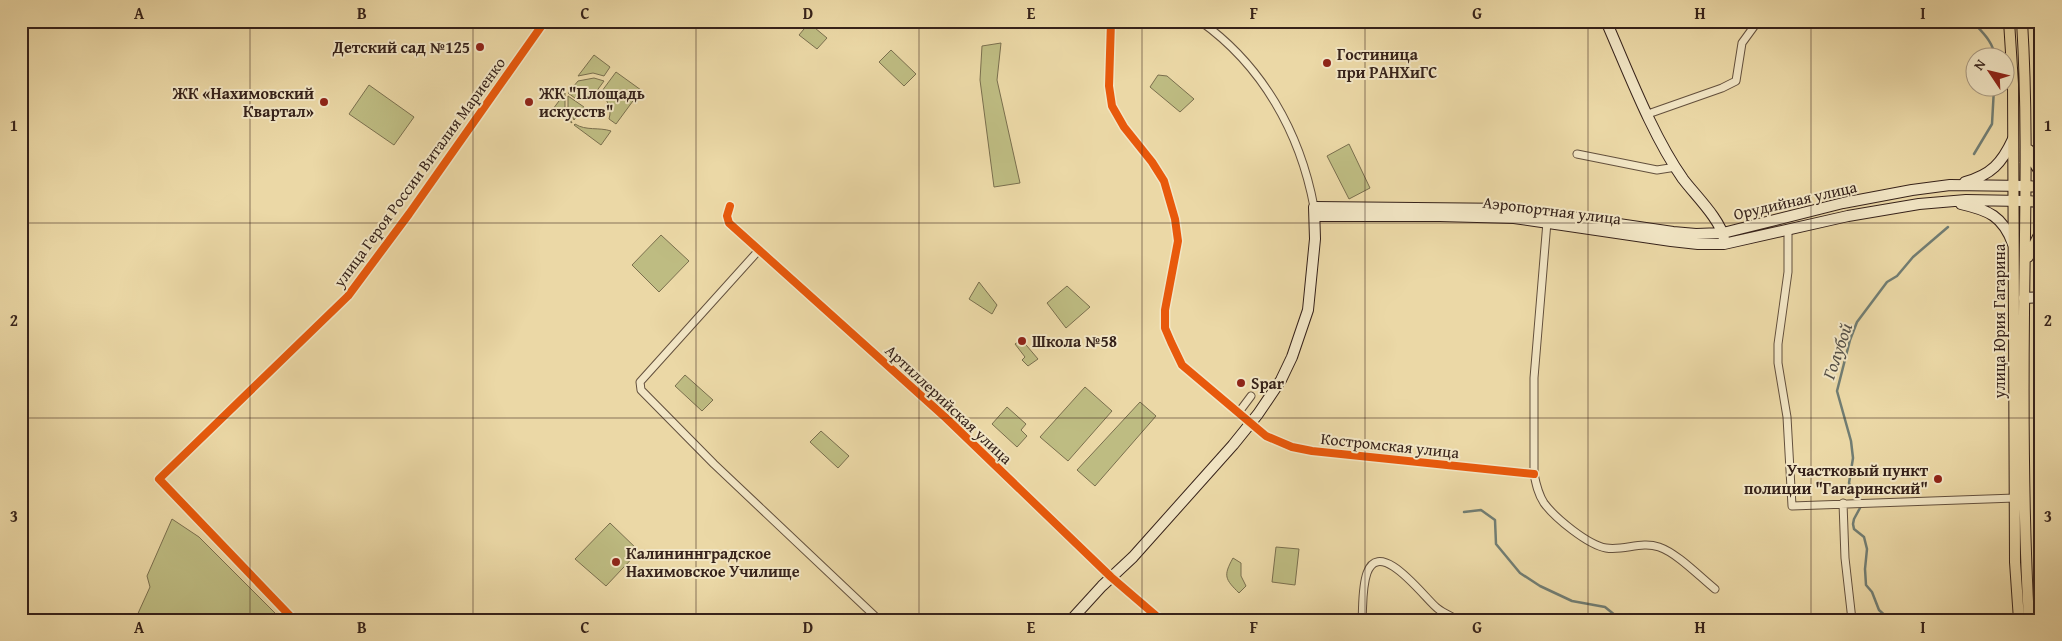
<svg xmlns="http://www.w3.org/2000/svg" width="2062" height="641" font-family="'Gentium Book Plus',serif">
  <rect width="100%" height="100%" fill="#ebd8a6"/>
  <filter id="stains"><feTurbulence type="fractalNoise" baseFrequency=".004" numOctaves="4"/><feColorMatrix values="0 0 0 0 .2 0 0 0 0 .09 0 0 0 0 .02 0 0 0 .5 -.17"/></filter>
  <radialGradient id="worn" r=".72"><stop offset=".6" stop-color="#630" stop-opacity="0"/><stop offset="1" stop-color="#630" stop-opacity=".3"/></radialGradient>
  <path fill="#bebc82" stroke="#7a6f4e" d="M 809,23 L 827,38 L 817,49 L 799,35 Z
    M 1001,43 L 997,80 L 1020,183 L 994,187 L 980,80 L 982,46 Z
    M 891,50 L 916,74 L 904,86 L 879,62 Z
    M 594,55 L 610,67 L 604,76 L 593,73 L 578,76 Z
    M 616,72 L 641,90 L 616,124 L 609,119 C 612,108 609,100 599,95 Z
    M 1158,75 L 1167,76 L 1194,99 L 1180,112 L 1150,87 Z
    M 594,78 L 604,81 L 593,96 L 586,96 L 579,101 L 568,93 L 578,81 Z
    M 369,85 L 414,117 L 394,145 L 349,114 Z
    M 565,93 L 565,110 L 572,123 L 553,109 Z
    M 568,96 L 584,107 L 574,120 L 568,108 Z
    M 575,124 C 586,131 599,127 611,131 L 601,145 L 574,125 Z
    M 1349,144 L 1370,188 L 1349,199 L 1327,156 Z
    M 661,235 L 689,261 L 659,292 L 632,265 Z
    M 979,282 L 997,305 L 992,314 L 969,299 Z
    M 1067,286 L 1090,307 L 1066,328 L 1047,303 Z
    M 1021,339 L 1038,359 L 1028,366 L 1022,360 L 1025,357 L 1015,344 Z
    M 685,375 L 713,400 L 702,411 L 675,386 Z
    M 1085,387 L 1112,411 L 1068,461 L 1040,437 Z
    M 1140,402 L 1156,416 L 1095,486 L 1077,470 Z
    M 1007,407 L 1026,424 L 1021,430 L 1027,436 L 1017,447 L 992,424 Z
    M 821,431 L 849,456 L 838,468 L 810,442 Z
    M 172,519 L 199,537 L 282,620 L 135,620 L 150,587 L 147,576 Z
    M 610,523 L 639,551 L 606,586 L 575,559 Z
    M 1276,547 L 1299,549 L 1295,585 L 1272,582 Z
    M 1233,558 L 1241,563 L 1241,576 L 1246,586 L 1239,593 C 1225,579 1223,576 1233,558 Z"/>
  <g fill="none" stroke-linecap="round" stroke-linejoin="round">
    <path stroke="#717d73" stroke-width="2.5" d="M 1972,21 C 1982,32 1994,42 1995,58
      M 1974,154 L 1992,124 L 1994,88
      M 1464,512 L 1481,510 L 1495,520 L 1496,544 L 1520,573 L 1540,586 L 1572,601 L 1605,607 L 1621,620
      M 1890,620 L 1879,610 L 1872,592 L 1866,585 L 1865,569 L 1867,549 L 1864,537 L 1854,529 L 1853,524 L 1854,519 L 1860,508 L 1860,498 L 1854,492 L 1849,483 L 1853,458 L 1851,441 L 1837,391 L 1850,340 L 1857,322 L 1887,282 L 1897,276 L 1913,257 L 1948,227"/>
    <g stroke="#63503d" stroke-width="9">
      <path id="street" d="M 1111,21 L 1109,86 L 1112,106 L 1124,127 L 1152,162 L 1164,181 L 1175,219 L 1178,241 L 1165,310 L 1165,328 L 1171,342 L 1182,365 L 1266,436 L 1292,447 L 1312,451 L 1534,474
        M 1200,21 C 1262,65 1300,132 1314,207
        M 1648,114 L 1722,88 L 1736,81 L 1742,43 L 1758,21
        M 1577,154 L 1657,170 L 1676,167
        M 730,206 L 727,216 L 729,223 L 946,418 L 1111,577 L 1161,620
        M 1547,222 L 1534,378 L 1534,474 C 1536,484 1538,494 1544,503 C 1555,518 1588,545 1606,548 C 1624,551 1641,541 1659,547 C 1677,553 1700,577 1715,589
        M 1788,231 L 1788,272 L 1778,344 L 1778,363 L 1787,417 L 1792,506 L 2015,498
        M 759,250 L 640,382 L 641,390 L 714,464 L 879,620
        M 1239,412 L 1251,396
        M 1843,503 L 1845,558 L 1852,620
        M 294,620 L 159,479 L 348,296 L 409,214 L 545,21
        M 1362,620 C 1363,605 1362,587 1367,573 C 1380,536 1426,600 1437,608 C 1443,613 1451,616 1458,620"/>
    </g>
    <g stroke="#36221a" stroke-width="12">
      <path id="secondary" d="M 1606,21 C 1628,71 1652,135 1683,179 C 1695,195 1721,220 1724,239
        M 1965,182 C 1991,175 2002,163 2013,139
        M 1961,204 C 1988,210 2003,216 2013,244
        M 1315,216 L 1440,216 L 1514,218 L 1671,241 L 1698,244 L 1724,244 L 1848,216 L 1919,204 L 1966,200 L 2022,201
        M 2024,298 L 2041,297
        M 1071,620 L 1102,586 L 1133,557 L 1233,445 L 1258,414 L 1281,380 L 1292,357 L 1308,310 L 1315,239 L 1314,207 L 1517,209 L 1673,232 L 1696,234 L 1723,233 L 1843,203 L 1912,190 L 1950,185 L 2027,186"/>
    </g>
    <g stroke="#36221a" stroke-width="12">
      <path id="primary" d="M 2009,21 L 2013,84 L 2015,562 L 2019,620
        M 2022,21 C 2028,119 2025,216 2024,313 C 2023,415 2023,518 2029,620
        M 2029,150 L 2032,159 L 2041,174
        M 2027,186 L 2041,187
        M 2027,201 L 2041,202
        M 2028,257 L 2041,231"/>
    </g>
    <use href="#street" stroke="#f2e6c5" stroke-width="7"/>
    <use href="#secondary" stroke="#f2e6c5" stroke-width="10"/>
    <use href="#primary" stroke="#ebd8a6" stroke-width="10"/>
    <g stroke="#f2e6c5" stroke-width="11">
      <path id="cycleway" d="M 1111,21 L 1109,86 L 1112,106 L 1124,127 L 1152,162 L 1164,181 L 1175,219 L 1178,241 L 1165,310 L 1165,328 L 1171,342 L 1182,365 L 1266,436 L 1292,447 L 1312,451 L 1534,474
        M 730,206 L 727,216 L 729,223 L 946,418 L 1111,577 L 1161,620
        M 294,620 L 159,479 L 348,296 L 409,214 L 545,21"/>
    </g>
    <use href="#cycleway" stroke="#e8590c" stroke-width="8"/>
  </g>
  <path fill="none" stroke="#36221a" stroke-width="1" stroke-opacity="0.55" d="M 250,21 L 250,620M 473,21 L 473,620M 696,21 L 696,620M 919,21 L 919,620M 1142,21 L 1142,620M 1365,21 L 1365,620M 1588,21 L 1588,620M 1811,21 L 1811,620M 21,223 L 2041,223M 21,418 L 2041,418"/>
  <g fill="#8f2418" stroke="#f2e6c5" stroke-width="2">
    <circle cx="480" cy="47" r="5"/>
    <circle cx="1327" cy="63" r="5"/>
    <circle cx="324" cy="102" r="5"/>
    <circle cx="529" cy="102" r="5"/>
    <circle cx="1022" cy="341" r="5"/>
    <circle cx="1241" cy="383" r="5"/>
    <circle cx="1938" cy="479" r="5"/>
    <circle cx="616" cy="562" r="5"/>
  </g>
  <g text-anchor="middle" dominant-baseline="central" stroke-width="4" stroke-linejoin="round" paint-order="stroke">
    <g font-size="16" font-weight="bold" fill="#36221a" stroke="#f2e6c5" text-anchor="start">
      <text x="470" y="47" text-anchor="end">Детский сад №125</text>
      <text x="1337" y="54">Гостиница<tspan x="1337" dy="18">при РАНХиГС</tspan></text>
      <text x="314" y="93" text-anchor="end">ЖК «Нахимовский<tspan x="314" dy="18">Квартал»</tspan></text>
      <text x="539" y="93">ЖК "Площадь<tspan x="539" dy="18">искусств"</tspan></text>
      <text x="1032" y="341">Школа №58</text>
      <text x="1251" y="383">Spar</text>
      <text x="1928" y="470" text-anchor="end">Участковый пункт<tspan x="1928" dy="18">полиции "Гагаринский"</tspan></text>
      <text x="626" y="553">Калининнградское<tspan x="626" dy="18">Нахимовское Училище</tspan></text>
    </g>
    <g font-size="16" fill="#36221a" stroke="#f2e6c5">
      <text transform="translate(419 172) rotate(-54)">улица Героя России Виталия Мариенко</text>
      <text transform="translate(1795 200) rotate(-13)">Орудийная улица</text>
      <text transform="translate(1552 210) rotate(7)">Аэропортная улица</text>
      <text transform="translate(1999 321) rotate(-90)">улица Юрия Гагарина</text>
      <text transform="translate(949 404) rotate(43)">Артиллерийская улица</text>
      <text transform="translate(1390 445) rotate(6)">Костромская улица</text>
    </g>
    <g font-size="18" font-style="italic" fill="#544f46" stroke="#f2e6c5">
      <text transform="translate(1837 351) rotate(-71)">Голубой</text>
    </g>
  </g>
  <rect width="2062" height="641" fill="none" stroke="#ebd8a6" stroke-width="55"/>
  <g transform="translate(1990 72) rotate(305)"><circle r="24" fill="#f2e6c5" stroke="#a79881"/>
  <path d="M0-4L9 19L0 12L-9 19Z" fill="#8f2418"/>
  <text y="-8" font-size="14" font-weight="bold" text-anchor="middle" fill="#36221a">N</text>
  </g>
  <rect x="28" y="28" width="2006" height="586" fill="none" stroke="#36221a" stroke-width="2"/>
  <g font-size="16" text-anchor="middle" font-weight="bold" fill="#36221a">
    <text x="139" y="19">A</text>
    <text x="362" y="19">B</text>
    <text x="585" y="19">C</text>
    <text x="808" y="19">D</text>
    <text x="1031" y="19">E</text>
    <text x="1254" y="19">F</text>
    <text x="1477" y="19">G</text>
    <text x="1700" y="19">H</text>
    <text x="1923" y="19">I</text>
    <text x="14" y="131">1</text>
    <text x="2048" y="131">1</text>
    <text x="14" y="326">2</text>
    <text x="2048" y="326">2</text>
    <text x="14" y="522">3</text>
    <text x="2048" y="522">3</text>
    <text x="139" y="633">A</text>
    <text x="362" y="633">B</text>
    <text x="585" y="633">C</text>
    <text x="808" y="633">D</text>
    <text x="1031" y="633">E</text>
    <text x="1254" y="633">F</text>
    <text x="1477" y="633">G</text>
    <text x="1700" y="633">H</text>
    <text x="1923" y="633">I</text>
  </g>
  <rect width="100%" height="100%" filter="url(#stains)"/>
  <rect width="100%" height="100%" fill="url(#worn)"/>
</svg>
